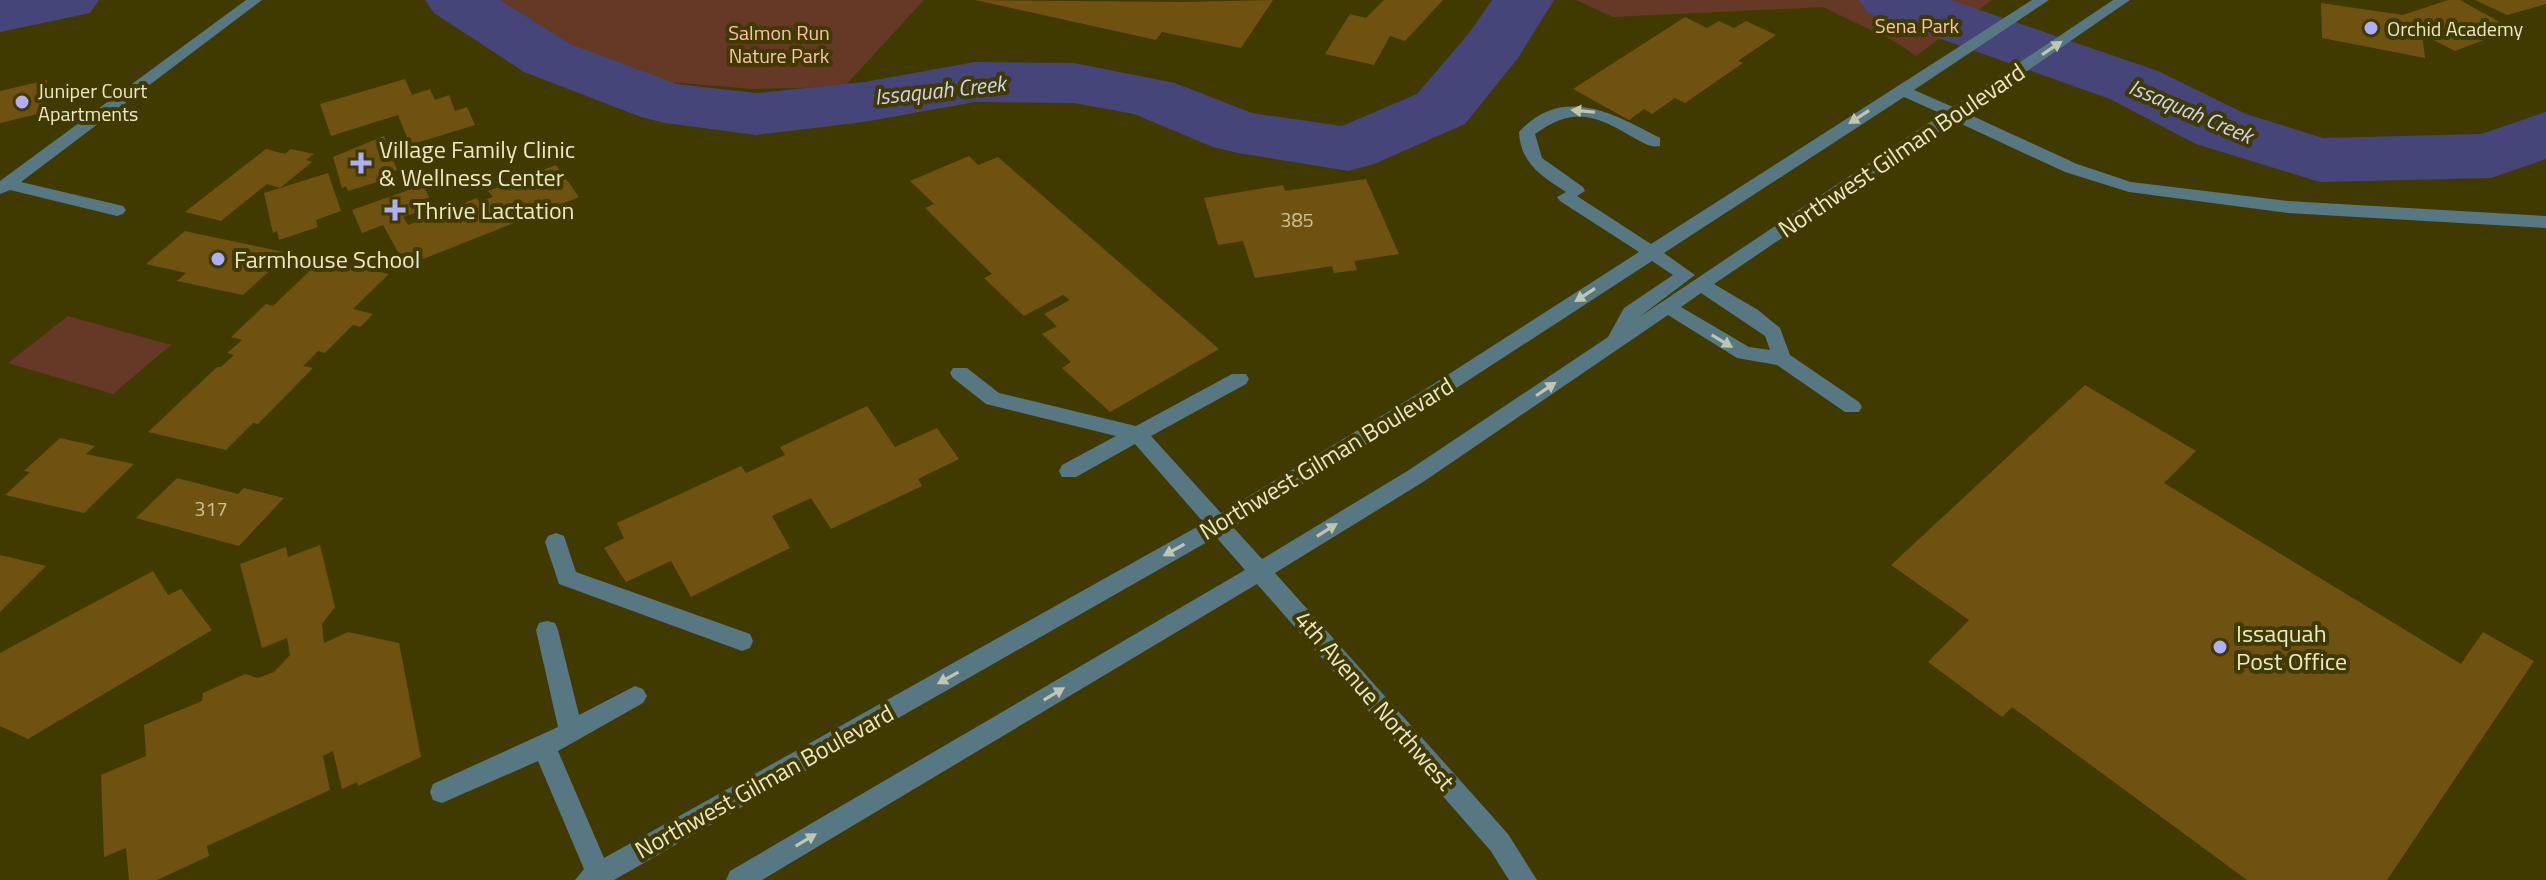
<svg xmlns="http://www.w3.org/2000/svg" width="2546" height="880" font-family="'Titillium Web',sans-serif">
  <rect width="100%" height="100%" fill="#403a00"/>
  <path fill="#663826" d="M 487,0 L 924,0 L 844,87 L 753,89 L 658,81 L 568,52 Z
    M 1576,0 L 1992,0 L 1916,56 L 1896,42 L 1823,7 L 1613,17 Z
    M 68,316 L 171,345 L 113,394 L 8,363 Z"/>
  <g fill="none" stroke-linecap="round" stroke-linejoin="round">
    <path fill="#45457a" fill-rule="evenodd" d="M 0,0 L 99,0 L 90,13 L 0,32 Z
      M 425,0 L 500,0 L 570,44 L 677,84 L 756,93 L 864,82 L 975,62 L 1074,63 L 1175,83 L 1252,113 L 1342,126 L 1417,94 L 1470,32 L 1492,0 L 1554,0 L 1518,58 L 1465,124 L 1374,164 L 1349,171 L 1238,153 L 1213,147 L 1134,114 L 1074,103 L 975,102 L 864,122 L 756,135 L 665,123 L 641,117 L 524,72 L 434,13 Z
      M 1859,0 L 1951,0 L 2158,71 L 2246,114 L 2323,138 L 2481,134 L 2546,112 L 2546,159 L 2491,178 L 2320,182 L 2196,144 L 2110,99 L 1868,13 Z"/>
  </g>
  <path fill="#6f5210" d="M 975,0 L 1184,2 L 1273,0 L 1241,48 L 1162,32 L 1156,40 Z
    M 1384,0 L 1443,0 L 1405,41 L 1390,36 L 1374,65 L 1325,54 L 1350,14 L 1366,18 Z
    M 2448,0 L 2460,0 L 2512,29 L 2455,51 L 2422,34 L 2425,58 L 2322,38 L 2321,3 L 2403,15 Z
    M 2475,0 L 2546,0 L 2546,4 L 2507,15 Z
    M 1685,17 L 1707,28 L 1719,21 L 1734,28 L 1746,21 L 1776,35 L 1738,61 L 1743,63 L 1685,103 L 1675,98 L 1652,114 L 1644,109 L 1629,120 L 1573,89 Z
    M 405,79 L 412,95 L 430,89 L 435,100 L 449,95 L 455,111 L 467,107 L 475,125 L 410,145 L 398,115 L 331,136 L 320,104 Z
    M 47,80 L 42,113 L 0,123 L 0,91 Z
    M 384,136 L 397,170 L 388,173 L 390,178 L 348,191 L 346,186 L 342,188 L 333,157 Z
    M 266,149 L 285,154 L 291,149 L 314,154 L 306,160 L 312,162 L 280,188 L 267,184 L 221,221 L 185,212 Z
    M 969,156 L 978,165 L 998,157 L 1219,349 L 1110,412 L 1062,368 L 1071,362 L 1042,334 L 1057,326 L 1044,314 L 1070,300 L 1063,295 L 1024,316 L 984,278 L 992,274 L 925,208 L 934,204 L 910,181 Z
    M 556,165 L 579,197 L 413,263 L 412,260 L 404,263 L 383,225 L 362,233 L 352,210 L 423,185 L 434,207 L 403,217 L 408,225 L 477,198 L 479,202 L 493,197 L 488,191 Z
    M 328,173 L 341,211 L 316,220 L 318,227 L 279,240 L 277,231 L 273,233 L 264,193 Z
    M 1366,179 L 1399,254 L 1354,261 L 1357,270 L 1334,273 L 1332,266 L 1255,278 L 1243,241 L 1218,245 L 1204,198 L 1283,185 L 1285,191 Z
    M 185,231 L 203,235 L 289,253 L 243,295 L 177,281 L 186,273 L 146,264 Z
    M 321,260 L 389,274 L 353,309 L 373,314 L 360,327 L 353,325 L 325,353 L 318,351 L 303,366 L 313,368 L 258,424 L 253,423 L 226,450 L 148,432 L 217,367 L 221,367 L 234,355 L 227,353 L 242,340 L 231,337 L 266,304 L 273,306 Z
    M 2085,385 L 2196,451 L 2164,483 L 2461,664 L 2483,632 L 2534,661 L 2387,880 L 2247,880 L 2012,707 L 2002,717 L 1928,662 L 1969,620 L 1891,565 Z
    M 867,406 L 895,447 L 937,428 L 959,459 L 918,479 L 922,486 L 831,529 L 811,498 L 772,516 L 790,548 L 691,597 L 671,561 L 626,582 L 604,548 L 624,538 L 617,523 L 741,466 L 746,473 L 785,455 L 780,447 Z
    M 60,438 L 95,446 L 86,454 L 134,464 L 84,513 L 5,495 L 30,472 L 24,471 Z
    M 177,478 L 238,494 L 244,488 L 284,498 L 239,546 L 136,518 Z
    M 320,545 L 335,607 L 322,624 L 324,643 L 348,632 L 399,643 L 421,757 L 358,786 L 357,782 L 342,789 L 333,751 L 323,756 L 330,790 L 207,846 L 209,856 L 157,880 L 129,880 L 126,848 L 104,857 L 101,775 L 146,756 L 144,725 L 202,701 L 203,693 L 245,674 L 258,678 L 274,672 L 290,655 L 287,638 L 262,648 L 240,564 L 286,547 L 288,557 Z
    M 0,555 L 46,566 L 0,612 Z
    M 153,571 L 168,595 L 181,589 L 212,630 L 28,739 L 0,726 L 0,653 Z"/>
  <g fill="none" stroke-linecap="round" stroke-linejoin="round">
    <path fill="#577783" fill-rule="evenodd" d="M 246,0 L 262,0 L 21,182 L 123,206 L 126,210 L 123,214 L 117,216 L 10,190 L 0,194 L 0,181 Z
      M 2032,0 L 2049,0 L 1914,90 L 1953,107 L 2113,0 L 2130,0 L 1966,113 L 2077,164 L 2131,182 L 2288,201 L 2546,216 L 2546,228 L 2288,213 L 2129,192 L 2065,172 L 1955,121 L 1714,284 L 1758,310 L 1780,328 L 1790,355 L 1859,402 L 1862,407 L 1859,412 L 1845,412 L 1777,365 L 1737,358 L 1668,315 L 1423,482 L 1275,573 L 1508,834 L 1537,880 L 1509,880 L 1490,850 L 1257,584 L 762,880 L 726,880 L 730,871 L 1245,570 L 1216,537 L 614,880 L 575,880 L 584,869 L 538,761 L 442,803 L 433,800 L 430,792 L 433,784 L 558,727 L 536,630 L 539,623 L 547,621 L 555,623 L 558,630 L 579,715 L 635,686 L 643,689 L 647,696 L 643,703 L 558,751 L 604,858 L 1204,523 L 1135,444 L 1076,477 L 1062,477 L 1059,471 L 1062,465 L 1116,436 L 986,404 L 953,378 L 950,373 L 953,368 L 967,368 L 999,393 L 1136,426 L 1232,374 L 1246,374 L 1249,379 L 1246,384 L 1151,436 L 1221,513 L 1421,392 L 1639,252 L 1560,201 L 1557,197 L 1566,192 C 1541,176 1521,164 1519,132 C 1562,84 1615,114 1660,138 L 1660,146 C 1650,148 1644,143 1636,139 C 1596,116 1576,105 1535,134 L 1542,158 L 1583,187 L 1585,191 L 1577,196 L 1651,244 ZM 1904,97 L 1942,114 L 1638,318 L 1695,275 L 1664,253 ZM 1652,261 L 1673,275 L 1624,308 L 1608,337 L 1409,470 L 1262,559 L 1233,527 L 1435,402 ZM 1701,293 L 1765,336 L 1770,350 L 1749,347 L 1681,307 Z
      M 556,533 L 564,536 L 576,572 L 750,634 L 753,641 L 750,648 L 742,651 L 559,584 L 545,542 L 548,536 Z"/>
  </g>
  <defs><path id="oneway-solid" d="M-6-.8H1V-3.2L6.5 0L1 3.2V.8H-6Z" transform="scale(2)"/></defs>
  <g fill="#bfc6b1">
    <use href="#oneway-solid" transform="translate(2052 48) rotate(-34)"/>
    <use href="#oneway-solid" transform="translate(1583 111) rotate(-174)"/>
    <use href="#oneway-solid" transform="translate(1859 117) rotate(147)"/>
    <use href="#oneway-solid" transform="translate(1585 295) rotate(147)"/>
    <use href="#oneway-solid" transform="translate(1722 341) rotate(31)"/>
    <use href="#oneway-solid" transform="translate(1546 389) rotate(-34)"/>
    <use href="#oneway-solid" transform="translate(1327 530) rotate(-32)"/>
    <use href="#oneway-solid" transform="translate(1174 550) rotate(151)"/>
    <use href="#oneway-solid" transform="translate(948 678) rotate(151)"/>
    <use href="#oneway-solid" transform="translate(1054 694) rotate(-31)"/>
    <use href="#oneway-solid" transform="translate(806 840) rotate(-31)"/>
  </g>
  <g fill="#adaffb" stroke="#403a00" stroke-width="3">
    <circle cx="2371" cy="28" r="8"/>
    <circle cx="22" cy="102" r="8"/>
    <path d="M357 151h8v8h8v8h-8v8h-8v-8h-8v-8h8z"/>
    <path d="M391 198h8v8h8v8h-8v8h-8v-8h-8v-8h8z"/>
    <circle cx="218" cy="259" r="8"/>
    <circle cx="2220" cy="647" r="8"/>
  </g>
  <g text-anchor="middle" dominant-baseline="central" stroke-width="8" stroke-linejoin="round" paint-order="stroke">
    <g font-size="20" fill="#fac3ad" stroke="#403a00">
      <text x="1917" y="25">Sena Park</text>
      <text x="779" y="32">Salmon Run<tspan x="779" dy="23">Nature Park</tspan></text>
    </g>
    <g font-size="20" fill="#ebe8c5" stroke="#403a00" text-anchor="start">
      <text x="2387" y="28">Orchid Academy</text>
      <text x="38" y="90">Juniper Court<tspan x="38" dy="23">Apartments</tspan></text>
    </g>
    <g font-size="20" fill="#ccc298">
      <text x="1297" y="219">385</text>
      <text x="211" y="508">317</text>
    </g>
    <g font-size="22" font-style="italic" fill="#d0d2f4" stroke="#403a00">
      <text transform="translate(940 90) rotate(-6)">Issaquah Creek</text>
      <text transform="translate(2191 111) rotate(23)">Issaquah Creek</text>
    </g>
    <g font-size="24" fill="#ebe8c5" stroke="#403a00" text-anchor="start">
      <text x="379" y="149">Village Family Clinic<tspan x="379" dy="28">&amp; Wellness Center</tspan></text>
      <text x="413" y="210">Thrive Lactation</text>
      <text x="234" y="259">Farmhouse School</text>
      <text x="2236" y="633">Issaquah<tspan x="2236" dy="28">Post Office</tspan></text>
    </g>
    <g font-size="24" fill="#ebe8c5" stroke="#403a00">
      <text transform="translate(1901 150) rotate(-34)">Northwest Gilman Boulevard</text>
      <text transform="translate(1326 458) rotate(-31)">Northwest Gilman Boulevard</text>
      <text transform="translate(1375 700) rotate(49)">4th Avenue Northwest</text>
      <text transform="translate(764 781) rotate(-29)">Northwest Gilman Boulevard</text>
    </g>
  </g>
</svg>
